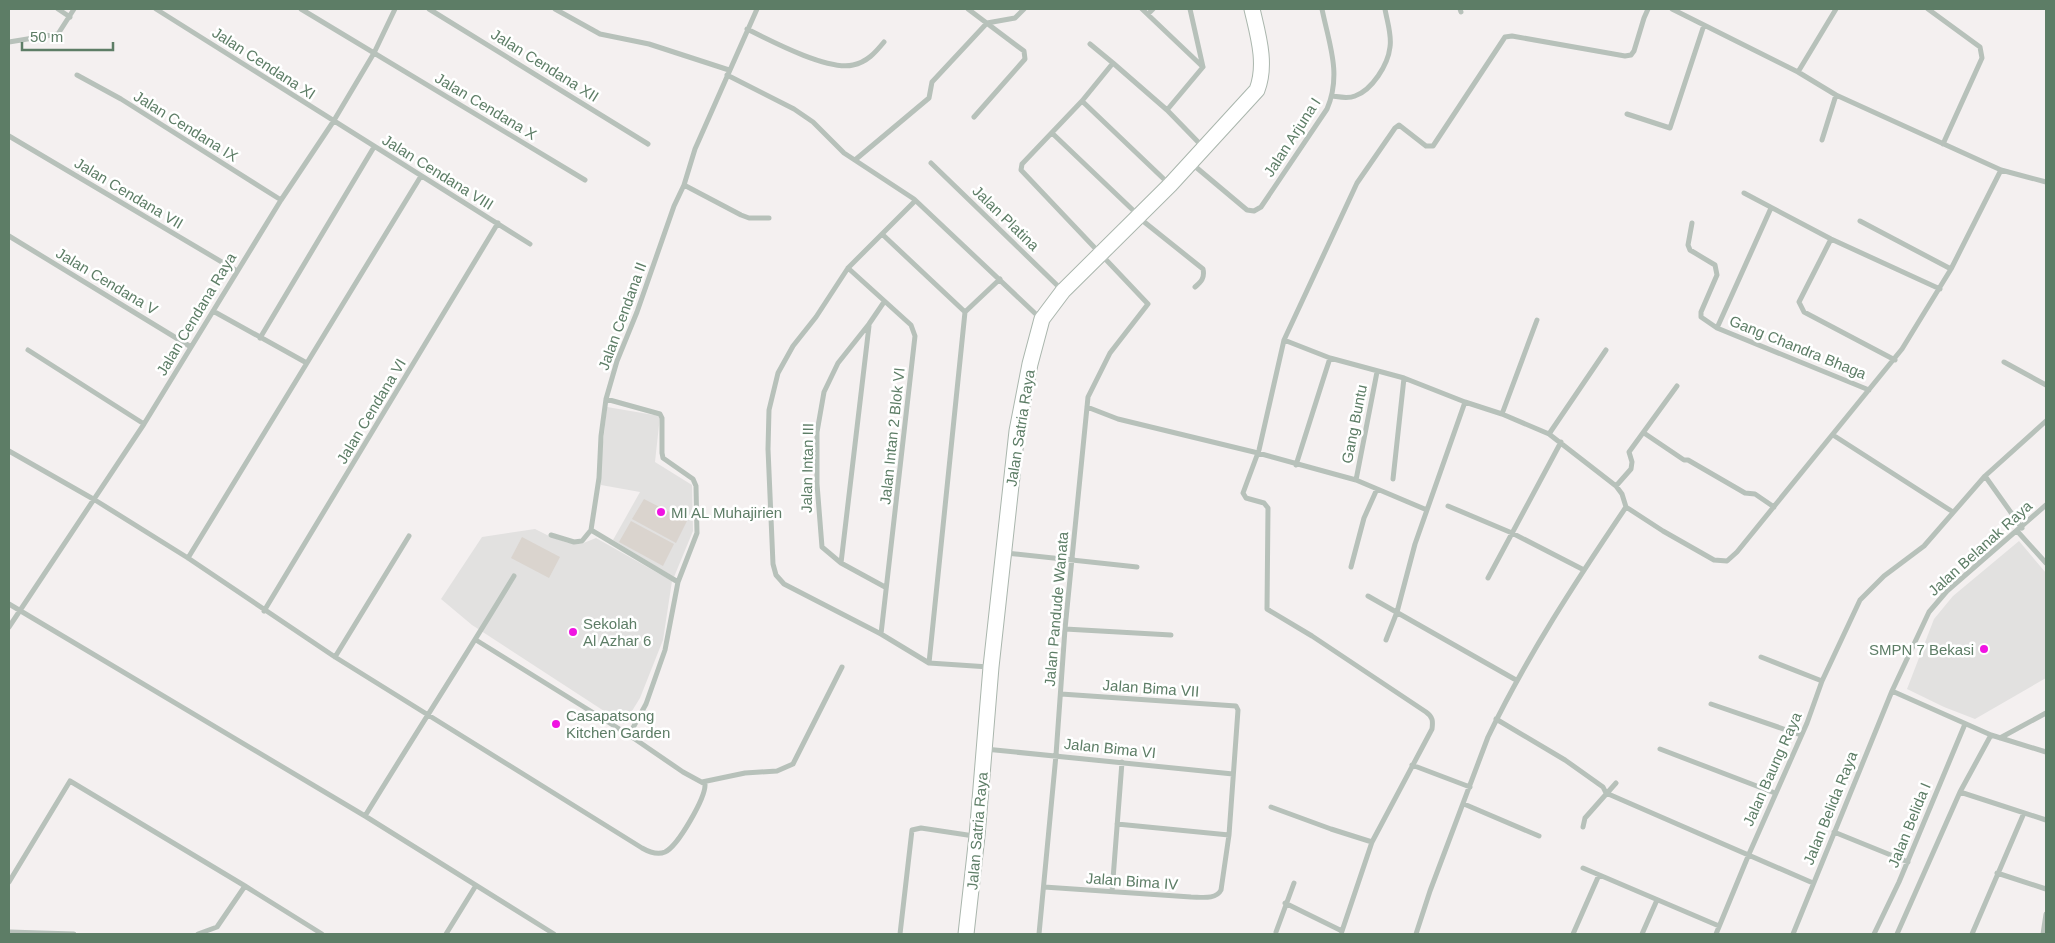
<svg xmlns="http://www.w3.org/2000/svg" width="2055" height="943" font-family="Helvetica,sans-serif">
  <rect width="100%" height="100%" fill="#f4f0f0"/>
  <path fill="#e2e1e0" d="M 607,407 L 660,416 L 655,462 L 692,485 L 693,531 L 674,577 L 613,540 L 640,492 L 601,485 L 600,469 Z
    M 535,529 L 551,537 L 568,543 L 581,544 L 596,538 L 672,581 L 663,640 L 640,698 L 624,724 L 472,625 L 441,599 L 482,537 Z
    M 2019,541 L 2046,573 L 2046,678 L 1975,719 L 1944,707 L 1907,689 L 1934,619 L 1953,596 Z"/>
  <path fill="#dad4ce" d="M 644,499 L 687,521 L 676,543 L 632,519 Z
    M 631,521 L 674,544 L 663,566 L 619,542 Z
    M 522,537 L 560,557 L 549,578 L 511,558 Z"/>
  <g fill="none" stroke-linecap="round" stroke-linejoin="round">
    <g stroke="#aab6ad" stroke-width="17">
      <path id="secondary" d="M 966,934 L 977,836 L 991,667 L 1017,431 L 1030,364 L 1042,319 L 1063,291 L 1170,185 L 1257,90 C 1267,64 1258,35 1252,9"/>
    </g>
    <path stroke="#b7c1ba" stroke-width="5" d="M 58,9 L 70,17
      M 156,9 L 530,244
      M 301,9 L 585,180
      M 429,9 L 648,144
      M 555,9 L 600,34 L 649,44 L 729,70
      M 968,9 L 1024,51 L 1025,59 L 974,117
      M 1142,9 L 1203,67
      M 1460,9 L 1461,12
      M 1672,9 L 1798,72 L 1836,95 L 2001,170 L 2046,182
      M 1928,9 L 1980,47 L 1982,58 L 1943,144
      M 1148,14 L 1153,9
      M 747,29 C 771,41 828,71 853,65 C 867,62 875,53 884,42
      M 9,42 L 58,34 L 74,9
      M 1090,44 L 1113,63
      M 1798,72 L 1836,9
      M 77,75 L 121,99 L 281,200
      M 727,75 L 794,109 L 813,122 L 844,153 L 914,199 L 1040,318
      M 1332,96 C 1340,97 1348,99 1355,96 C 1372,90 1388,65 1390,47 C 1392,35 1387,21 1385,9
      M 1082,101 L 1168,183
      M 1167,110 L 1203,67 L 1190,9
      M 1627,114 L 1670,128 L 1704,25
      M 1052,133 L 1136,213 L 1138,217 L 1203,269 C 1205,278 1201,282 1195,287
      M 9,136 L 237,271
      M 1822,140 L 1836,95
      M 855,160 L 929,98 L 932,82 L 987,23 L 1015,18 L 1024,9
      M 931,163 L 1061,289
      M 1191,163 L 1247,210 L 1254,211 L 1261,207 L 1327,109 C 1342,74 1329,44 1322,9
      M 684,185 L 741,215 L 749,218 L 769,218
      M 1744,193 L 1831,239 L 1940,289
      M 915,201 L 848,268 L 816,317 L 793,346 L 778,373 L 769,410 L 768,449 L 773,564 L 776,575 L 784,584 L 881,634 L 929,663 L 989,667
      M 1860,221 L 1951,269
      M 1692,223 L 1688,245 L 1690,250 L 1715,265 L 1717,275 L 1701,312 L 1701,317 L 1717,328 L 1869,390
      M 882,234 L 965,312 L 929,663
      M 9,236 L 191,347
      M 1831,239 L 1799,302 L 1804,312 L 1895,360
      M 848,268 L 911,325 L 915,336 L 881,634
      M 884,302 L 869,324 L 838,363 L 824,392 L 817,432 L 817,484 L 822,547 L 841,563 L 885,587
      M 213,311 L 305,362
      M 965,312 L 1000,279
      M 1717,328 L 1771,208
      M 260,338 L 374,147
      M 1284,340 L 1330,358 L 1404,378 L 1465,402
      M 28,350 L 144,424
      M 2004,362 L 2046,385
      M 606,399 L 660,414 L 662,418 L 662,453 L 663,458 L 693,479 L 696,486 L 697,533 L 678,582
      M 1087,407 L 1118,419 L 1258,453 L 1356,480 L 1427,510
      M 1502,414 L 1549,434 L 1616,486 L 1622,494 L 1626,507 L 1663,531 L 1714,560 L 1727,561 L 1737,552 L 1902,349 L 1951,269 L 2001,170
      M 1644,433 L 1684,460 L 1688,460 L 1745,493 L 1755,494 L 1774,507
      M 1549,434 L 1606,350
      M 1833,435 L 1953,512
      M 9,451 L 95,500 L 188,558 L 335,657 L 642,848 C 649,852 658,855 665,852 C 678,846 706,797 705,784 L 683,772 L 629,735 L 476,640
      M 1296,465 L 1330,358
      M 1985,476 L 2022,528
      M 1393,479 L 1404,378
      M 1356,480 L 1377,372
      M 1616,486 L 1631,469 L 1632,462 L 1629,452 L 1677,386
      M 1448,506 L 1512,533 L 1584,570
      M 591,530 L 678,582 L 665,650 L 646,704 L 629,735
      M 2018,532 L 2046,563
      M 551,535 L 574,542 L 582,541 L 591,530 L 599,478 L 601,436 L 606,399 L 617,361 L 637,312 L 674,206 L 684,185 L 695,149 L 757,9
      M 1006,553 L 1137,567
      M 188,558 L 421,176
      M 841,563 L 869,326
      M 1351,567 L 1364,518 L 1377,489
      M 1488,578 L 1561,442
      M 1368,596 L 1516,680
      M 9,604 L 365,816 L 554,934
      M 264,611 L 498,223
      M 9,627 L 144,424 L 281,200 L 333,122 L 374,53 L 395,9
      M 1065,629 L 1171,635
      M 1386,640 L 1397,612 L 1415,544 L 1465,402 L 1502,414 L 1537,320
      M 335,657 L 409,536
      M 1761,657 L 1822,681
      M 1892,691 L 1991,735 L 2046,752
      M 1711,704 L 1801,735
      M 1496,719 L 1565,760 L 1603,787 L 1606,793 L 1813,883
      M 2000,738 L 2046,713
      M 985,749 L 1233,774
      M 1660,749 L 1775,793
      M 1412,765 L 1470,787
      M 702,782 L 745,773 L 777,771 L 793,764 L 842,667
      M 1960,792 L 2046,820
      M 1464,804 L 1539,836
      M 1271,807 L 1331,829 L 1372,842
      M 365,816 C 414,736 465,657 514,576
      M 1117,824 L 1229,835
      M 1583,827 L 1585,818 L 1616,783
      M 1834,832 L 1908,862
      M 1583,868 L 1719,926
      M 1997,873 L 2046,889
      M 9,882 L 70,781 L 245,886 L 322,934
      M 1044,887 L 1191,897 C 1201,897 1216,900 1221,890 L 1229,835 L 1238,710 L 1236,706 L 1061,694
      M 1112,892 L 1122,762
      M 1285,903 L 1342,931
      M 9,932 L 74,934
      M 1276,932 L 1294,883
      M 198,934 L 217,927 L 245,886
      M 446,934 L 475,887
      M 900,934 L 912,830 L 921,828 L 974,836
      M 1039,934 L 1056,755 L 1065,629 L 1088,397 L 1110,353 L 1148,304 L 1021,170 L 1022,164 L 1082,101 L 1113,63 L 1167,110 L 1202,146
      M 1341,934 L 1372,842 L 1432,729 C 1433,721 1433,717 1426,712 L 1312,636 L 1267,609 L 1268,508 L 1264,503 L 1246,498 L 1243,493 L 1259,450 L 1284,340 L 1357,183 L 1395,128 L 1399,125 L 1426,146 L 1433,146 L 1505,37 L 1512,36 L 1625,56 L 1631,55 L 1634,51 L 1644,18 L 1648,9
      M 1416,934 L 1430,891 L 1488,737 C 1527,656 1576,581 1626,507
      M 1573,934 L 1599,875
      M 1642,934 L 1657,900
      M 1716,934 L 1749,854 L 1807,723 L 1822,681 L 1860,600 L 1884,576 L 1924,546 L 1985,476 L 2046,421
      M 1793,934 L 1892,691 L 1929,612 L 1947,591 L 2046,505
      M 1874,934 L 1899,882 L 1965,724
      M 1897,934 L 1960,792 L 1991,735
      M 1972,934 L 2024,813
      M 2043,934 L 2046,914"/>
    <use href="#secondary" stroke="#fff" stroke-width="15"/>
  </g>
  <g fill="#f014e2" stroke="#fff" stroke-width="2">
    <circle cx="661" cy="512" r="5"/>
    <circle cx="573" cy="632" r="5"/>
    <circle cx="1984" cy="649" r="5"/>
    <circle cx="556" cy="724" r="5"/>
  </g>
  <g text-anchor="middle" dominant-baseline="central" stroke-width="5" stroke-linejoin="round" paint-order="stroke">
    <g font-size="15" fill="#5d7d66" stroke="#fff">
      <text transform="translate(264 63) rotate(33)">Jalan Cendana XI</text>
      <text transform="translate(545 65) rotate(32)">Jalan Cendana XII</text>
      <text transform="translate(486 106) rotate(31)">Jalan Cendana X</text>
      <text transform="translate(186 126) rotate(32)">Jalan Cendana IX</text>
      <text transform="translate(1292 137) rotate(-57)">Jalan Arjuna I</text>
      <text transform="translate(438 172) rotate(32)">Jalan Cendana VIII</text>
      <text transform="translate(129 193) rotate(31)">Jalan Cendana VII</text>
      <text transform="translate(1006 218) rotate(44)">Jalan Platina</text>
      <text transform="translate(107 281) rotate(31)">Jalan Cendana V</text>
      <text transform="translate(196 314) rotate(-59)">Jalan Cendana Raya</text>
      <text transform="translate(622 316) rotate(-70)">Jalan Cendana II</text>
      <text transform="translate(1798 347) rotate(22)">Gang Chandra Bhaga</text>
      <text transform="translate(371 411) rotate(-59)">Jalan Cendana VI</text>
      <text transform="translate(1354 424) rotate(-79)">Gang Buntu</text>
      <text transform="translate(1020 428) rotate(-81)">Jalan Satria Raya</text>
      <text transform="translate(892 436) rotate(-84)">Jalan Intan 2 Blok VI</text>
      <text transform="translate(807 468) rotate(-89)">Jalan Intan III</text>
      <text transform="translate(1980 548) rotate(-42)">Jalan Belanak Raya</text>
      <text transform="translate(1056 609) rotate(-85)">Jalan Pandude Wanata</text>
      <text transform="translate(1151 688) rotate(4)">Jalan Bima VII</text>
      <text transform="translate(1110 748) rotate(6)">Jalan Bima VI</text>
      <text transform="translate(1772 769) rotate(-66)">Jalan Baung Raya</text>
      <text transform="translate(1830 808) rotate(-68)">Jalan Belida Raya</text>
      <text transform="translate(1909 825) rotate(-68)">Jalan Belida I</text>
      <text transform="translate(977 831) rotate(-85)">Jalan Satria Raya</text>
      <text transform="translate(1132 881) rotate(4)">Jalan Bima IV</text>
    </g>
    <g font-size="15" fill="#5d7d66" stroke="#fff" text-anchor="start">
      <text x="671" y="512">MI AL Muhajirien</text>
      <text x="583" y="623">Sekolah<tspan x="583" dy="17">Al Azhar 6</tspan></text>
      <text x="1974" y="649" text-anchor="end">SMPN 7 Bekasi</text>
      <text x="566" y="715">Casapatsong<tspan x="566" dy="17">Kitchen Garden</tspan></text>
    </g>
  </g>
  <rect width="2055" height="943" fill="none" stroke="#5d7d66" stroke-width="20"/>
  <path d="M22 42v8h91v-8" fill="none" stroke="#5d7d66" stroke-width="2.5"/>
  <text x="30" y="42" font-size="15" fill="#5d7d66" stroke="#ffffff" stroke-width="4" paint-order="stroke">50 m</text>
</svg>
